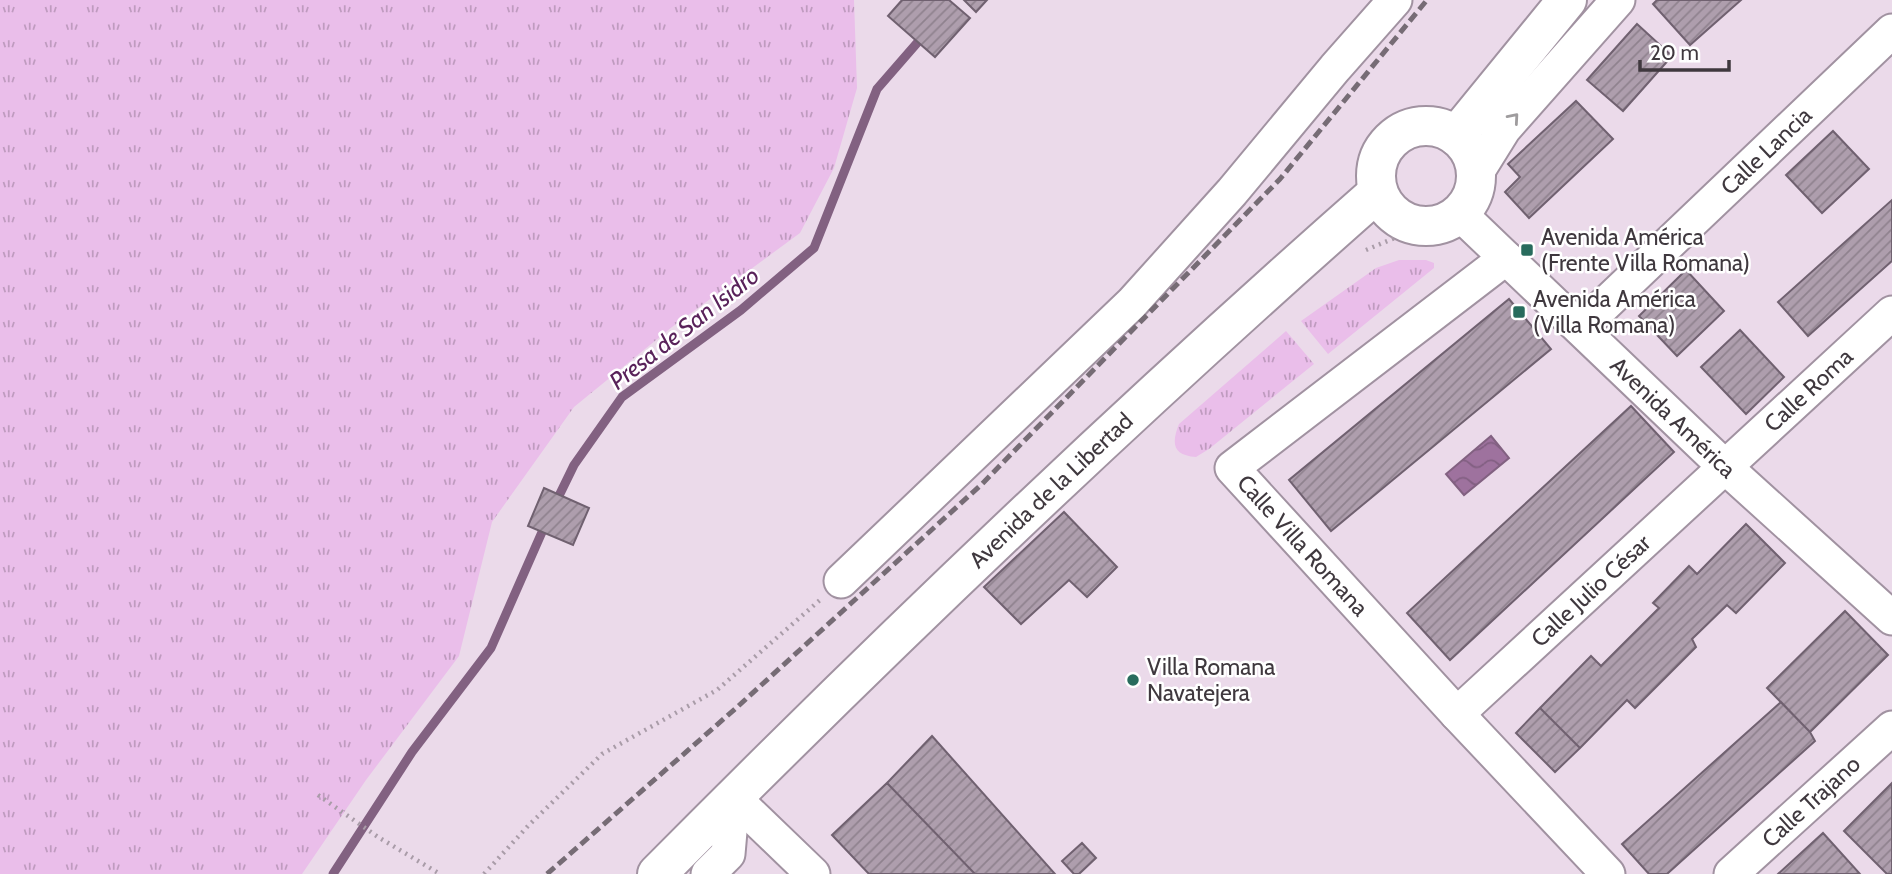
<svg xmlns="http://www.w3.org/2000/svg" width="1892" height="874" font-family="Cabin,sans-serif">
  <defs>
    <pattern id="grass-tufts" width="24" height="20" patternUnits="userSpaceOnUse" patternTransform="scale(1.75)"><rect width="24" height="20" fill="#eabeea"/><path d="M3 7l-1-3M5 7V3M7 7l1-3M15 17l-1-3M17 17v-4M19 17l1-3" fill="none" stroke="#bf9bbf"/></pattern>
    <pattern id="water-waves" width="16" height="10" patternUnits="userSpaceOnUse" patternTransform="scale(1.75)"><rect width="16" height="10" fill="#9e729e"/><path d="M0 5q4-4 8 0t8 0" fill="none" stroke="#825f82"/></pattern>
    <pattern id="building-hatch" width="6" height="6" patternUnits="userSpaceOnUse" patternTransform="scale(1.75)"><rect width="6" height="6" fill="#ae9ead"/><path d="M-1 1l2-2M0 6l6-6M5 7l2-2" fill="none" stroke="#8f828e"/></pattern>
  </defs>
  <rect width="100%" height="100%" fill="#ebdaea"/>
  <path fill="url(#grass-tufts)" d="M 0,0 L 854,0 L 857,88 L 834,168 L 800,233 L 672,327 L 574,407 L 492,522 L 459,656 L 366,780 L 302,874 L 0,874 Z
    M 1399,260 L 1426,260 L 1434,263 L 1434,268 L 1328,354 L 1301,321 L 1376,268 Z
    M 1286,331 L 1314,364 L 1209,449 L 1196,457 C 1173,455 1171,444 1179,424 Z"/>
  <path fill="url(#water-waves)" stroke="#826181" stroke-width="2" d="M 1491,436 L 1509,458 L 1464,495 L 1446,474 Z"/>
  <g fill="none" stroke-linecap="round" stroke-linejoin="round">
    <path stroke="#826181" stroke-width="9" d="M 555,504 L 574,465 L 622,397 L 741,310 L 814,248 L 877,89 L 924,35
      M 333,874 L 412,752 L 491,648 L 546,523"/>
  </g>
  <path fill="url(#building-hatch)" stroke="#706170" stroke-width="2" d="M 902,0 L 949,0 L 970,18 L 935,57 L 888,16 Z
    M 964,0 L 987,0 L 976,12 Z
    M 1657,0 L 1741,0 L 1690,45 L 1653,4 Z
    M 1637,24 L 1672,56 L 1623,111 L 1587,80 Z
    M 1576,101 L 1613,139 L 1529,218 L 1505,192 L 1520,177 L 1508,164 Z
    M 1833,131 L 1869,169 L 1822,213 L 1786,175 Z
    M 1892,200 L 1892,261 L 1808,336 L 1778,302 Z
    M 1686,270 L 1724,311 L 1677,356 L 1639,316 Z
    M 1509,299 L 1551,349 L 1331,531 L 1289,480 Z
    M 1740,330 L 1784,377 L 1746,414 L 1701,367 Z
    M 1631,406 L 1674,452 L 1450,660 L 1407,613 Z
    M 544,488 L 589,508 L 573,545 L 528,526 Z
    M 1064,512 L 1117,567 L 1087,597 L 1069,580 L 1021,624 L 984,587 Z
    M 1746,524 L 1785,563 L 1736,613 L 1727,605 L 1692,639 L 1696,647 L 1635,708 L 1627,700 L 1580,748 L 1540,708 L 1591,656 L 1601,666 L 1659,608 L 1653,603 L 1689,566 L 1697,574 Z
    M 1845,611 L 1888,655 L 1810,732 L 1767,688 Z
    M 1781,702 L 1810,732 L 1815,741 L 1667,874 L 1649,874 L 1622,844 Z
    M 1540,708 L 1580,748 L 1555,772 L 1516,733 Z
    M 932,736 L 1055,874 L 975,874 L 887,783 Z
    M 887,783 L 975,874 L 869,874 L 832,835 Z
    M 1892,783 L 1892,874 L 1887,874 L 1844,831 Z
    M 1823,833 L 1860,874 L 1778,874 Z
    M 1082,843 L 1096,858 L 1079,874 L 1074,874 L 1062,861 Z"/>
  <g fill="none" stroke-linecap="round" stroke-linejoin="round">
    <g stroke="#a192a1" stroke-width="37">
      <g id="minor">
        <path d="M 1476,174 L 1504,129 L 1618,0"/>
        <path id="s1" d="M 1459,213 L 1724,466 L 1892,618"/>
        <path id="s2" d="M 1506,258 L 1232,468 L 1457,714 L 1608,874"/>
        <path id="s3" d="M 1580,328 L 1892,31"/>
        <path d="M 841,581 L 1132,303 L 1232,192 L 1335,68 L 1395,0"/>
        <path id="s4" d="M 1457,714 L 1892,313"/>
        <path d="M 733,797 L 813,874"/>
        <path d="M 708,874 L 728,854 L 733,797"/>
        <path id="s5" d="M 1731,874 L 1892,728"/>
      </g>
    </g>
    <g stroke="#a192a1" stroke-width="42">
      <g id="major">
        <circle cx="1426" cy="176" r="50"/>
        <path d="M 1456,136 L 1567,0"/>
        <path id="s6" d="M 657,874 C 890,639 1129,411 1378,192"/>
      </g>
    </g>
    <path stroke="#a99ca8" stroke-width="4.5" stroke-dasharray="2 5" stroke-linecap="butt" d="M 1366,250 L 1423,226
      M 318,795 L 378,837 L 440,874
      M 484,874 L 528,826 L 602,754 L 717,690 L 820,600"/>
    <use href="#minor" stroke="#fff" stroke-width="33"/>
    <use href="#major" stroke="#fff" stroke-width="38"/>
    <path stroke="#766c75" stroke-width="5" stroke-dasharray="10 5" stroke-linecap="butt" d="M 547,874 L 735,709 L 982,484 L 1280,179 L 1427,0"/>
  </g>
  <defs><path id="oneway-chevron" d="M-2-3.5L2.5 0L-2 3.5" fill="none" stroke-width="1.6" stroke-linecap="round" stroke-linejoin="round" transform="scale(1.75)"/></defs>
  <use stroke="#9f9c9e" href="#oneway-chevron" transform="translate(1514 118) rotate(-49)"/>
  <g fill="#286b5d" stroke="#fff" stroke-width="2.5">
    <rect x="1520" y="243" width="14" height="14" rx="3.5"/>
    <rect x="1512" y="305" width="14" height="14" rx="3.5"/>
    <circle cx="1133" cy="680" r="7"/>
  </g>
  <g text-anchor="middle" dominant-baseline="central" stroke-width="5" stroke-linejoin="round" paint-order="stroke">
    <g font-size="23" fill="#3f383e" stroke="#fff">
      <text stroke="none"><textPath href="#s3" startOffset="257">Calle Lancia</textPath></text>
      <text stroke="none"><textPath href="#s4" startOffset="478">Calle Roma</textPath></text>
      <text stroke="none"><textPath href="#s1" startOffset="296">Avenida América</textPath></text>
      <text stroke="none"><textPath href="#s6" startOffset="550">Avenida de la Libertad</textPath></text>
      <text stroke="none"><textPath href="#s2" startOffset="450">Calle Villa Romana</textPath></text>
      <text stroke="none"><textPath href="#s4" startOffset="182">Calle Julio César</textPath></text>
      <text stroke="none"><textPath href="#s5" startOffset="108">Calle Trajano</textPath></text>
    </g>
    <g font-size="23" fill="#3f383e" stroke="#fff" text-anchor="start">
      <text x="1541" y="237">Avenida América<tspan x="1541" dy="26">(Frente Villa Romana)</tspan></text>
      <text x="1533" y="299">Avenida América<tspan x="1533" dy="26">(Villa Romana)</tspan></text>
      <text x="1147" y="667">Villa Romana<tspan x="1147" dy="26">Navatejera</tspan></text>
    </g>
    <g font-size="24" font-style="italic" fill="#59225a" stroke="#fff">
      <text transform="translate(684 328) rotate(-38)">Presa de San Isidro</text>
    </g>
  </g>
  <path d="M1640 60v10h89v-10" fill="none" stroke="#3f383e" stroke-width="3.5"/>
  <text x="1650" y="60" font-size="21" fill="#3f383e" stroke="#ffffff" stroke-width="5" paint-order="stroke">20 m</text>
</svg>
